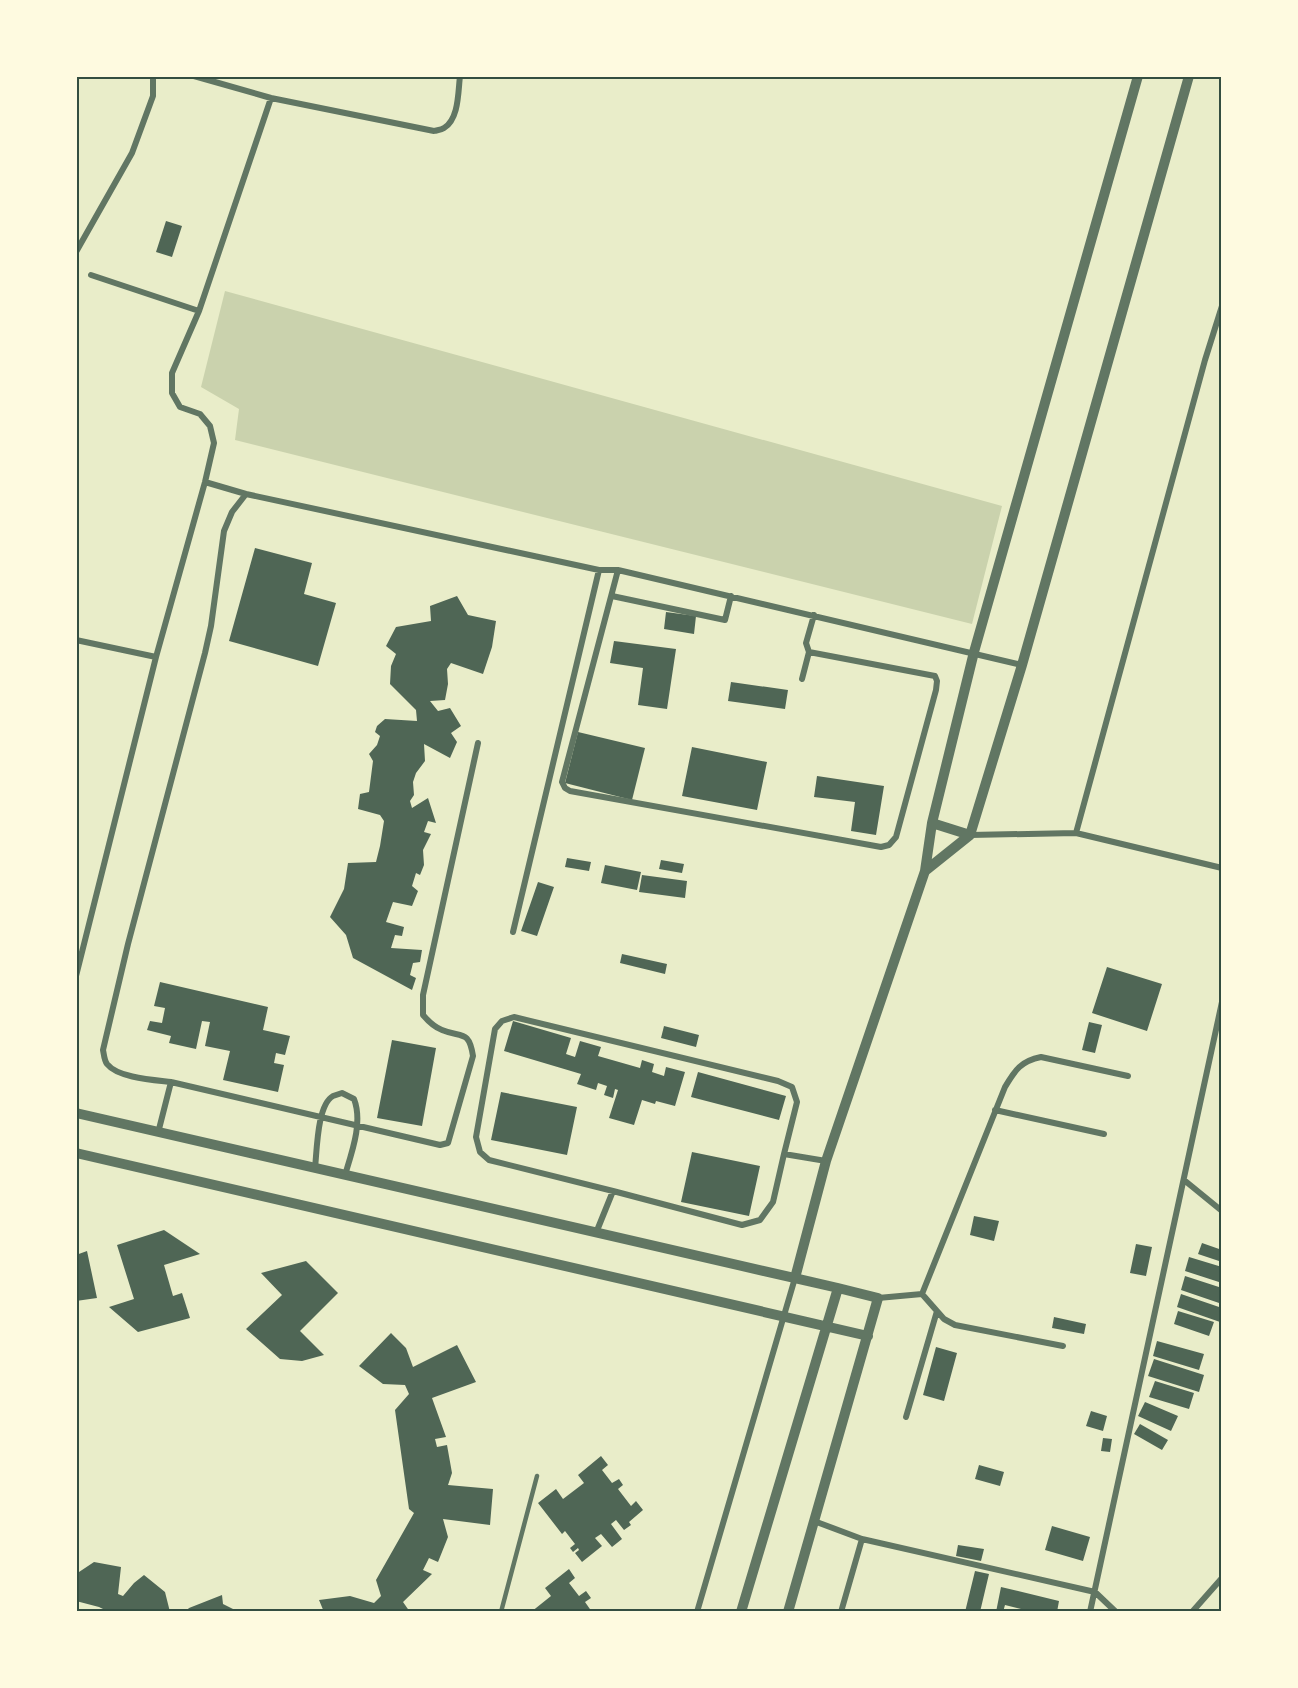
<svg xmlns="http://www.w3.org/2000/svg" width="1298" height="1688" font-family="'DM Sans',sans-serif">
  <rect width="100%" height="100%" fill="#e9edc9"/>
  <path fill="#cad2ad" d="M 225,291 L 1002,506 L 972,624 L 235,440 L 239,409 L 201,387 Z"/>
  <path fill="#4f6655" d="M 166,221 L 182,226 L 172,257 L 156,252 Z
    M 255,548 L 312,563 L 304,594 L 336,603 L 318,666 L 229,641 Z
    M 457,596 L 468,615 L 496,621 L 492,647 L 483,674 L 451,663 L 447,669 L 448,684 L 445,700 L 430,701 L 438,711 L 450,708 L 461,726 L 451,733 L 457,742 L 450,758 L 424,744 L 425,761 L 416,773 L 413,782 L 414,795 L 410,801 L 412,808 L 428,798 L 436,823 L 428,821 L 424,832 L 431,834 L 423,850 L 424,865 L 420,875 L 416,873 L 412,886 L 418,891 L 412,906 L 393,902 L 386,922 L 404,927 L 402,936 L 395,935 L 391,948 L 422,950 L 420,962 L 413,963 L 410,975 L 416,978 L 412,990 L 353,958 L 346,935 L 330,917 L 344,889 L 348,863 L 376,862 L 380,846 L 384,821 L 380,815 L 358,809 L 360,794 L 369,792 L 373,761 L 369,754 L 377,745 L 380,736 L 375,732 L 377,726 L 385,719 L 417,721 L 416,710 L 390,684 L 391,666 L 396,654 L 386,646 L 396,627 L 431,621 L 430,606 Z
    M 666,612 L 696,616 L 694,634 L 664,629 Z
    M 614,641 L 676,649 L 667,709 L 638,705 L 643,668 L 610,663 Z
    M 731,682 L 788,690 L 785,709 L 728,701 Z
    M 578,732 L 645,748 L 632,800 L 565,783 Z
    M 692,747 L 767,762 L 757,810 L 682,796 Z
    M 817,776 L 884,786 L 876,835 L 851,831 L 855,802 L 814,797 Z
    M 567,858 L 591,862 L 589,871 L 565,867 Z
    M 661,860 L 684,864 L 682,873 L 659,869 Z
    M 605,865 L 641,872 L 637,890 L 601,883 Z
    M 642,875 L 687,881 L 685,898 L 639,892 Z
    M 538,882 L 554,887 L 537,936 L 521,931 Z
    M 622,954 L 667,964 L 665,974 L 620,963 Z
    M 1107,967 L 1162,984 L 1147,1031 L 1092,1013 Z
    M 160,982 L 268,1007 L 263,1030 L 290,1036 L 285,1055 L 276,1053 L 274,1063 L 284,1065 L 278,1092 L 223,1080 L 230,1051 L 205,1046 L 210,1022 L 202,1021 L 196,1049 L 169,1043 L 171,1036 L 147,1030 L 150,1021 L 162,1023 L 165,1008 L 154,1006 Z
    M 513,1021 L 571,1038 L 566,1054 L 575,1057 L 580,1041 L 601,1047 L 598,1056 L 640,1068 L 642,1060 L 654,1064 L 652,1072 L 664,1076 L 666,1067 L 685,1072 L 675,1106 L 656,1101 L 655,1104 L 642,1100 L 634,1125 L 609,1118 L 618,1090 L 615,1089 L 613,1098 L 604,1095 L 607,1086 L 598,1083 L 596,1090 L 577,1084 L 581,1074 L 504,1051 Z
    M 1089,1022 L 1102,1025 L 1095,1053 L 1082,1050 Z
    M 664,1026 L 699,1035 L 696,1047 L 661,1038 Z
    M 392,1040 L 436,1048 L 422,1126 L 377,1118 Z
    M 698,1072 L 786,1096 L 779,1120 L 691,1097 Z
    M 501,1092 L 577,1107 L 567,1155 L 491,1140 Z
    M 692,1152 L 760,1166 L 749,1216 L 681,1202 Z
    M 974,1216 L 999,1221 L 994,1241 L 970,1235 Z
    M 164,1230 L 200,1254 L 164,1265 L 173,1296 L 182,1293 L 190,1318 L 138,1332 L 109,1307 L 134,1299 L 117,1245 Z
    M 1202,1243 L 1222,1250 L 1222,1262 L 1198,1254 Z
    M 1136,1244 L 1152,1247 L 1146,1276 L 1130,1273 Z
    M 87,1251 L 97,1298 L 76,1301 L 76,1255 Z
    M 1189,1257 L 1222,1267 L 1222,1283 L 1185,1271 Z
    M 306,1261 L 338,1293 L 300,1331 L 324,1355 L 302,1361 L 280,1359 L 246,1329 L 282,1295 L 261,1273 Z
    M 1185,1276 L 1222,1288 L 1222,1304 L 1181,1290 Z
    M 1181,1294 L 1222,1308 L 1220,1322 L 1177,1307 Z
    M 1178,1311 L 1214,1322 L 1209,1336 L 1174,1324 Z
    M 1054,1317 L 1086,1324 L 1084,1334 L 1052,1328 Z
    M 391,1333 L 406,1348 L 413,1367 L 457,1345 L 476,1382 L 432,1398 L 446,1437 L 435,1439 L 437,1447 L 447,1445 L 452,1473 L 448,1485 L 493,1489 L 490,1525 L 443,1519 L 448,1537 L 438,1562 L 429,1558 L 423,1570 L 432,1574 L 403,1602 L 410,1612 L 324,1612 L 319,1600 L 350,1596 L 374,1603 L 381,1596 L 376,1580 L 414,1513 L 409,1509 L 395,1410 L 409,1394 L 405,1385 L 383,1384 L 359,1366 Z
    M 1157,1341 L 1204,1354 L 1199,1370 L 1153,1356 Z
    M 936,1347 L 957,1353 L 944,1401 L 923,1395 Z
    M 1154,1359 L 1204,1375 L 1199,1392 L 1148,1376 Z
    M 1155,1381 L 1194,1393 L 1189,1409 L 1149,1397 Z
    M 1145,1402 L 1178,1416 L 1171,1431 L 1138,1416 Z
    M 1091,1411 L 1107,1416 L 1103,1431 L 1086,1426 Z
    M 1140,1424 L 1168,1440 L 1162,1450 L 1134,1434 Z
    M 1103,1438 L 1112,1439 L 1110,1452 L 1101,1451 Z
    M 601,1456 L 608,1465 L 602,1470 L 612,1483 L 619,1479 L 623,1485 L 618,1489 L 631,1506 L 636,1501 L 643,1510 L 629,1522 L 631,1525 L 624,1530 L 616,1520 L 611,1524 L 622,1539 L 612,1547 L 601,1534 L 595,1538 L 602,1546 L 582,1562 L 575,1553 L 579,1550 L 578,1548 L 573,1552 L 570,1548 L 575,1544 L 565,1531 L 562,1534 L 538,1503 L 556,1489 L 563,1499 L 584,1483 L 578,1475 Z
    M 979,1465 L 1004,1472 L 1000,1486 L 975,1479 Z
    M 1052,1526 L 1090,1537 L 1083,1561 L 1045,1550 Z
    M 958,1545 L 984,1549 L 981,1561 L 956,1556 Z
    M 94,1562 L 121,1567 L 118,1594 L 123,1596 L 134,1583 L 144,1575 L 165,1592 L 170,1612 L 109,1612 L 99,1607 L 76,1601 L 76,1574 Z
    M 569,1569 L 575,1578 L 569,1583 L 579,1596 L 586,1591 L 591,1598 L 585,1602 L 592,1612 L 531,1612 L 551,1596 L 545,1588 Z
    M 975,1571 L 989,1574 L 980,1612 L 965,1612 Z
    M 1001,1587 L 1059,1601 L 1057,1612 L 1033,1612 L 1005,1605 L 1003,1612 L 996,1612 Z
    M 222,1595 L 223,1604 L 239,1612 L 185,1612 L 189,1608 Z"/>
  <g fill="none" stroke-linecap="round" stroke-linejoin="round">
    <path stroke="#617663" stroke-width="4.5" d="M 501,1612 L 537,1476"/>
    <path stroke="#617663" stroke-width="6" d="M 194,76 L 271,98 L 434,131 C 437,130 441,130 444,128 C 459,119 458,92 460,76
      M 76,252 L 132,153 L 153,96 L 153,76
      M 91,275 L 199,311
      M 205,482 L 246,494 L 599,570 L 618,570 L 1022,665
      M 246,494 L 232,512 L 224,531 L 211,626 L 205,653 L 128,944 L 103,1050 C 104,1054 104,1060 107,1064 C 118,1078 154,1080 171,1082 L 440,1145 L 448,1143 L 473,1056 C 469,1029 461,1038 442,1030 C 434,1027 429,1022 423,1015 L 423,995 L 478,743
      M 618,570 L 562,782 L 565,788 L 570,791 L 881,847 L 889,845 L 896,837 L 936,690 L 937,681 L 935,676 L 809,652 L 806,643 L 814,615
      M 612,596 L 725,620 L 731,596
      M 76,640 L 156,657
      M 802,679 L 809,652
      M 1076,833 L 1205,360 L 1222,306
      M 970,835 L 1076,833 L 1222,868
      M 513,932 L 599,570
      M 76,976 L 156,657 L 205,482 L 214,443 L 210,426 L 200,414 L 180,407 L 172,393 L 172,373 L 199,311 L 271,98
      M 995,1110 L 1104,1134
      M 158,1133 L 171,1082
      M 315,1168 C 317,1151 317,1105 333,1096 C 336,1095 339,1094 342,1093 L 354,1099 C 363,1122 352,1152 345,1175
      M 1184,1180 L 1222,1211
      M 613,1191 L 742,1225 L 760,1220 L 773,1202 L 784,1154
      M 596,1233 L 613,1191 L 489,1160 L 480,1152 L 476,1137 L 495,1029 L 502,1021 L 514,1017 L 778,1081 L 792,1087 L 797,1102 L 784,1154 L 826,1161
      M 922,1294 L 1005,1087 C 1015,1070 1021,1061 1041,1057 L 1128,1076
      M 878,1298 L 922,1294 L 944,1319 L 955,1325 L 1063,1346
      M 906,1417 L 937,1311
      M 814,1521 L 862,1539 L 1095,1592 L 1116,1612
      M 697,1612 L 795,1278
      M 841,1612 L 862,1539
      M 1090,1612 L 1222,1002
      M 1192,1612 L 1222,1578"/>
    <path stroke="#617663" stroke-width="10" d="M 932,823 L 970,835
      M 925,871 L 970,835 L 1022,665 L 1189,76
      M 76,1113 L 838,1288 L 878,1298 L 788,1612
      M 76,1153 L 868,1336
      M 795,1278 L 826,1161 L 925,871 L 932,823 L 974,652 L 1138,76
      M 741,1612 L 838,1288"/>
  </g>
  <rect width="1298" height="1688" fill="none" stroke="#fefae0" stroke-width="156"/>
  <rect x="78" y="78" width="1142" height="1532" fill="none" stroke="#344e41" stroke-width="2"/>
</svg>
